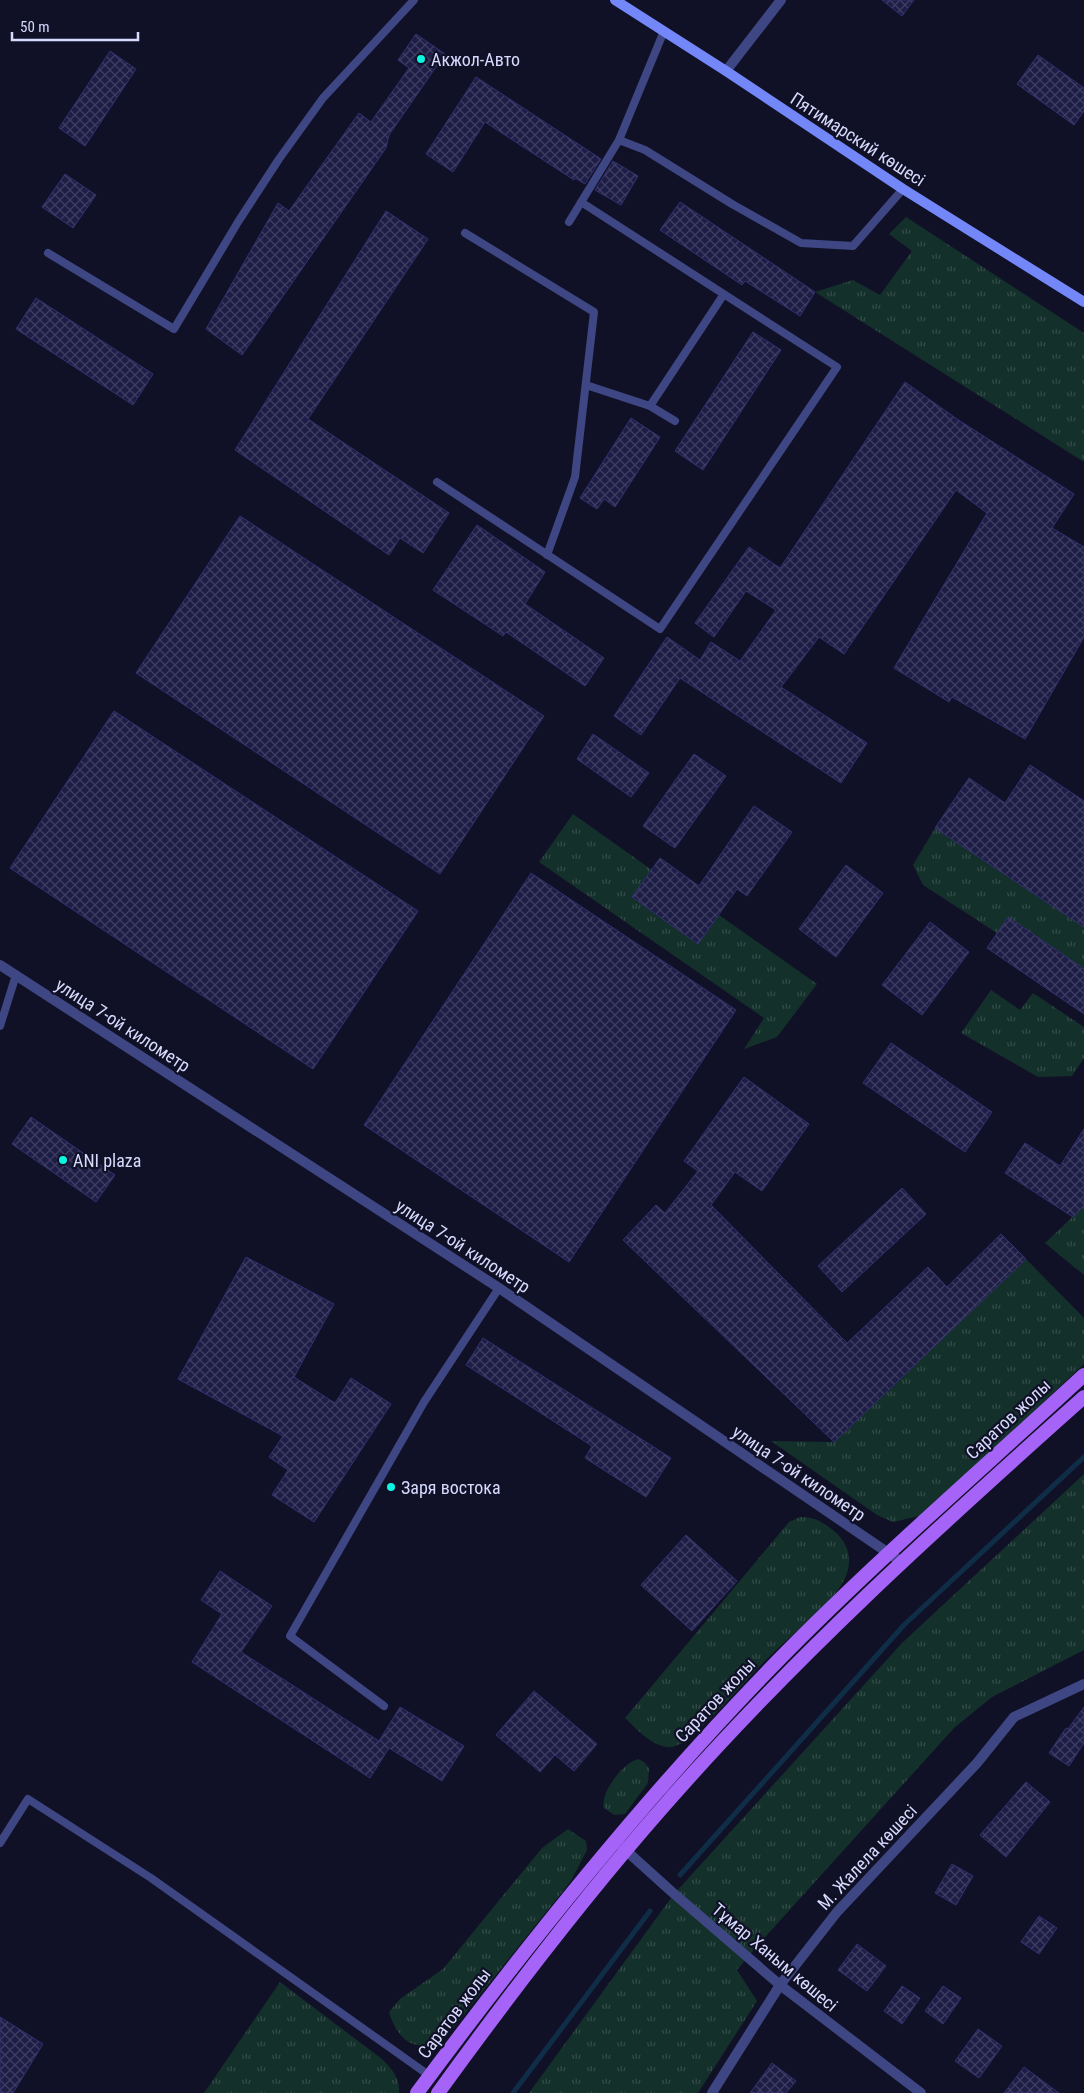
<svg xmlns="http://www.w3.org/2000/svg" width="1084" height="2093" font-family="'Roboto Condensed',sans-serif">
  <defs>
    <pattern id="grass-tufts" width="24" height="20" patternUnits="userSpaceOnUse" patternTransform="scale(1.25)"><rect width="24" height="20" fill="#14302a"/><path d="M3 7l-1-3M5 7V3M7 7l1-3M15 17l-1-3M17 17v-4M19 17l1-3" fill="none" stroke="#354d4a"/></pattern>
    <pattern id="building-cross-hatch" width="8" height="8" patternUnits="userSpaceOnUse" patternTransform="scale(1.25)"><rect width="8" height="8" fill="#1e1d46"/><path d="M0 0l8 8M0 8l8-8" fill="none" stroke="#3e3d62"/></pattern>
  </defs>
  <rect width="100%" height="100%" fill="#101126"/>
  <path fill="url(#grass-tufts)" d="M 906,217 L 1084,333 L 1084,462 L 815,292 L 853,280 L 880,295 L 912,251 L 889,234 Z
    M 573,814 L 652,870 L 633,898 L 698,944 L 719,915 L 817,984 L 777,1037 L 744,1049 L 764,1018 L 539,862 Z
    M 935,828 L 1084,927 L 1084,969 L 1008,917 L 997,933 L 923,885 L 913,865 Z
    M 991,990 L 1020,1010 L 1033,993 L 1084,1027 L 1084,1058 L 1072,1076 L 1038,1077 L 961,1033 Z
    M 1084,1206 L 1084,1275 L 1045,1243 Z
    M 1026,1259 L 1084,1318 L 1084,1364 L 1010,1434 L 919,1516 L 893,1522 L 877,1515 L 771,1441 L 834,1442 Z
    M 1084,1474 L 1084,1650 L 992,1697 L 954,1728 L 758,1945 L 737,1970 L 757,2001 L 698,2093 L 529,2093 L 674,1894 L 902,1643 Z
    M 800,1517 C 815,1517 823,1522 834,1531 C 849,1543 853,1561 845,1578 C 832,1606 791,1634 769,1657 C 744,1681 721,1711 694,1733 C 688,1739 681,1745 672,1747 C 654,1749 637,1729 625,1718 L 789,1522 Z
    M 638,1759 L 644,1762 L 649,1768 L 648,1783 L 625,1814 L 614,1815 L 604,1808 C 600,1792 623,1763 638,1759 Z
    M 568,1829 L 586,1841 L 587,1850 L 571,1881 L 447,2036 C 440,2039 432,2044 424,2045 C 405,2048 393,2027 389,2012 L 400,1999 L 443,1969 L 542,1848 Z
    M 280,1982 L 382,2059 C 392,2069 400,2078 399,2093 L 204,2093 Z"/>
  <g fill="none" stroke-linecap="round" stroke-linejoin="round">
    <path stroke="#0f2d46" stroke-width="5" d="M 680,1875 L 904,1625 L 1084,1457
      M 513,2093 L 650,1911"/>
  </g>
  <path fill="url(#building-cross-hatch)" stroke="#323071" d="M 882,0 L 914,0 L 902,16 Z
    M 416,34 L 445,54 L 389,135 L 386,148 L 242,355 L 206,329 L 278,203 L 289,211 L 359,113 L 371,122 L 409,68 L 398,60 Z
    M 110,51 L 136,69 L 85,146 L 59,128 Z
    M 1038,55 L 1084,88 L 1084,111 L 1074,125 L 1017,84 Z
    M 476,77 L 601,159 L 585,184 L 575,178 L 574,180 L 485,122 L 453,172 L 426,154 Z
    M 613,161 L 638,176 L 621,205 L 595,190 Z
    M 65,174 L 96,195 L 73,228 L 42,207 Z
    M 680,202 L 815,292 L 800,316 L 745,281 L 742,285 L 660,230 Z
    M 386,211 L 428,239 L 308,419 L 449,513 L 423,553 L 400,538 L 389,555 L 235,450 Z
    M 36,298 L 153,374 L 133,405 L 16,329 Z
    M 753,332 L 781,350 L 703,470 L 675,451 Z
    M 905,382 L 957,419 L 1074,494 L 1052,528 L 1084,547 L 1084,637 L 1025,739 L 952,697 L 949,702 L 894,668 L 987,513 L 956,490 L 844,654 L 819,637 L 781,687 L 867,743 L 841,783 L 680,678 L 641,735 L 614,716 L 667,637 L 700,660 L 711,642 L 740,661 L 776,610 L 746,591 L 714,637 L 695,623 L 749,547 L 780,568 Z
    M 631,418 L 660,437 L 615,507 L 604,499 L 597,509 L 580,498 Z
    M 240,516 L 544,716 L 440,874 L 136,673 Z
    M 477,525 L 545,572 L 525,604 L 604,658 L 585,686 L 506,632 L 503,636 L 433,590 Z
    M 114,711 L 418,911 L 313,1069 L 10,868 Z
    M 593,734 L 649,773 L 631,797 L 577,759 Z
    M 694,754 L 726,776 L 675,848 L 643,826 Z
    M 1030,765 L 1084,801 L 1084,927 L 935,828 L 969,778 L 1005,803 Z
    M 754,806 L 792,832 L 747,896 L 737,889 L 698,944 L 632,897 L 660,858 L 699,886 Z
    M 846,865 L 883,893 L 836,957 L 799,929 Z
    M 531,873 L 736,1010 L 569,1262 L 364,1125 Z
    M 1008,917 L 1084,969 L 1084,1014 L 987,948 Z
    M 930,922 L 969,952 L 922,1015 L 882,985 Z
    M 891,1043 L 992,1112 L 965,1152 L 863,1083 Z
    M 744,1077 L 809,1124 L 762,1191 L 735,1172 L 711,1205 L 847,1343 L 928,1267 L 947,1287 L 1001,1234 L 1026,1259 L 834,1442 L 623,1240 L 656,1205 L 665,1213 L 698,1171 L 684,1161 Z
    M 31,1117 L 115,1175 L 96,1202 L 12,1144 Z
    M 1084,1129 L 1084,1206 L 1073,1217 L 1005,1173 L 1025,1143 L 1060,1166 Z
    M 902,1188 L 926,1214 L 842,1292 L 818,1266 Z
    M 246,1257 L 334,1304 L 294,1377 L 335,1403 L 351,1378 L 391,1404 L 314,1522 L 272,1495 L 288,1470 L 269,1457 L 283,1436 L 178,1379 Z
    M 483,1338 L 671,1458 L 646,1497 L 585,1458 L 592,1446 L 466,1365 Z
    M 686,1535 L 737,1581 L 692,1631 L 641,1585 Z
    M 220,1571 L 272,1606 L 241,1652 L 379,1741 L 400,1707 L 464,1746 L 442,1781 L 389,1748 L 370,1778 L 192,1662 L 222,1614 L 201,1600 Z
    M 534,1691 L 597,1744 L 574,1771 L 555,1755 L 540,1772 L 496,1735 Z
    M 1084,1707 L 1084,1743 L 1069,1766 L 1049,1753 L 1066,1728 L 1068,1729 Z
    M 1026,1782 L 1050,1802 L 1006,1857 L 980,1835 Z
    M 952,1864 L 973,1876 L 956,1905 L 935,1893 Z
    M 1039,1916 L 1057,1928 L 1039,1954 L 1021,1942 Z
    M 857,1944 L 886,1966 L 867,1991 L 838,1970 Z
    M 902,1986 L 920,1998 L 902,2024 L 884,2011 Z
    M 943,1986 L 961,1998 L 943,2024 L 925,2011 Z
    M 0,2017 L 43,2044 L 13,2093 L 0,2093 Z
    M 978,2029 L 1002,2046 L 979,2078 L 955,2061 Z
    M 772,2063 L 796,2081 L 786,2093 L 750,2093 Z
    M 1024,2067 L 1059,2093 L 1004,2093 Z"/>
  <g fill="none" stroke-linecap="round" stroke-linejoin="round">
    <path stroke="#3e4783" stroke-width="8" d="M 619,140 L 645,150 L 732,204 L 801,243 L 853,246 L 903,189
      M 569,222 L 619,140 L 664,31
      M 465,233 L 594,312 L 575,477 L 547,555
      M 48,253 L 174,329 L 238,222 L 279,159 L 323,98 L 414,0
      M 586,385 L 650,406 L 675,421
      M 650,406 L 724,294
      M 437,482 L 660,629 L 837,367 L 581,202
      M 0,1026 L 16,975
      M 384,1706 L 290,1636 L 424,1402 L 499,1288
      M 0,1843 L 28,1799 L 151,1878 L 430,2076"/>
    <path stroke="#3e4783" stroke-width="10" d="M 0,965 L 499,1288 L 903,1563
      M 621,1846 L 672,1892 L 780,1985 L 921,2093
      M 712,2093 L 780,1985 L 837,1912 L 977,1763 L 1014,1717 L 1084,1684"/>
    <path stroke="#3e4783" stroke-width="10" d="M 726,71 L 781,0"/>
    <path stroke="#7387f9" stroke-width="10" d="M 615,0 L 726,71 L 903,189 L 1084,302"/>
    <path stroke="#a663f8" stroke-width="14" d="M 417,2093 C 525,1947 638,1806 764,1675 C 865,1570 977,1474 1084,1375
      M 438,2093 C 509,1995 583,1898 663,1807 C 791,1660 938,1527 1084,1397"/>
  </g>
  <g fill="#0cf4e2" stroke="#101126" stroke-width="2">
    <circle cx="421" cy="59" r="5"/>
    <circle cx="63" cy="1160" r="5"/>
    <circle cx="391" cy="1487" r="5"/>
  </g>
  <g text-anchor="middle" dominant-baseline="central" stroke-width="4.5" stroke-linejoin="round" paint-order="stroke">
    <g font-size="18" fill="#d7dafd" stroke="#101126" text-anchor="start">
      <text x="431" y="59">Акжол-Авто</text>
      <text x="73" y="1160">ANI plaza</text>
      <text x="401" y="1487">Заря востока</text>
    </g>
    <g font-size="18" fill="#d7dafd" stroke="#101126">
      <text transform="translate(858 139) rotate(33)">Пятимарский көшесі</text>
      <text transform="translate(123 1025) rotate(33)">улица 7-ой километр</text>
      <text transform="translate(463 1246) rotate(33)">улица 7-ой километр</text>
      <text transform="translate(1008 1419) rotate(-43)">Саратов жолы</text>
      <text transform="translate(799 1473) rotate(34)">улица 7-ой километр</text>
      <text transform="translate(715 1700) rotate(-47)">Саратов жолы</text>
      <text transform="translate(867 1857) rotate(-47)">М. Жалела көшесі</text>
      <text transform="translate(775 1957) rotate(40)">Тұмар Ханым көшесі</text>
      <text transform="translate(454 2013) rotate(-53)">Саратов жолы</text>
    </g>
  </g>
  <path d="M12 32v8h126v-8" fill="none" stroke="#d7dafd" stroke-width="2.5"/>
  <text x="20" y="32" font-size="15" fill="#d7dafd" stroke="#101126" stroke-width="4" paint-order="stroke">50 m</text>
</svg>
